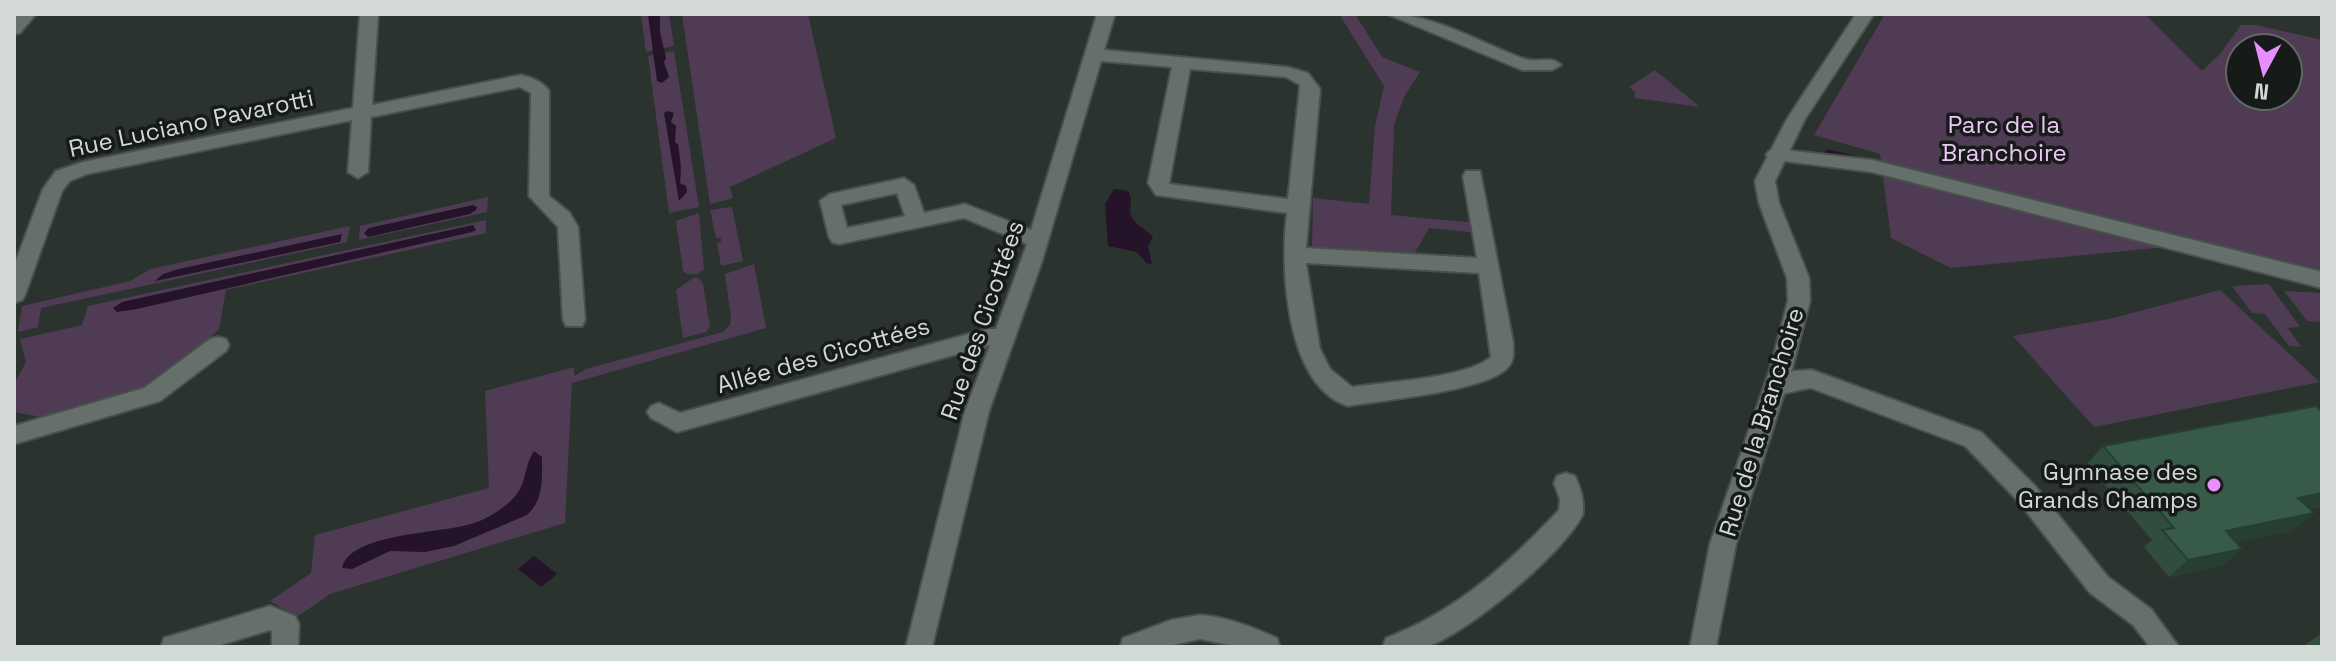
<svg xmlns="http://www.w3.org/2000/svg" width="2336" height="661" font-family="'Space Grotesk',sans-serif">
  <rect width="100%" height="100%" fill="#2a332e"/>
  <path fill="#4f3c54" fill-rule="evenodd" d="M 641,14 L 669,14 L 674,46 L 646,52 Z
    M 682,14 L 808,14 L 836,138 L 730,187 L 733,198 L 710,204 Z
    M 1339,14 L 1355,14 L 1382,57 L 1420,72 L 1404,97 L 1394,125 L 1391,215 L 1477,223 L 1480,233 L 1429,228 L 1414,254 L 1312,249 L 1313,198 L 1369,204 L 1375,126 L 1384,86 Z
    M 1885,14 L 2145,14 L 2202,71 L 2220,54 L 2241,25 L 2256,25 L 2322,40 L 2322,280 L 2186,245 L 1951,268 L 1891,238 L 1880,154 L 1814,135 ZM 2240,48 L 2288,48 L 2288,96 L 2240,96 Z
    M 674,51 L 699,207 L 669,213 L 648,56 Z
    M 1655,70 L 1700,107 L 1635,98 L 1635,92 L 1629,87 Z
    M 488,197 L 487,212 L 359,240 L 360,226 Z
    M 732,207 L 743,261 L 721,266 L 717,243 L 721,242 L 721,238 L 716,238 L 710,210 Z
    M 699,213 L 704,270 L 697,274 L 687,274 L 683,271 L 676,221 Z
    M 486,220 L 486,233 L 226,290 L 219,329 L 194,354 L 150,389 L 47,418 L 14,412 L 14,384 L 26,362 L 20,339 L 82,325 L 88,306 Z
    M 350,226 L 347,242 L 41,308 L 38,327 L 18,332 L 22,306 L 130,281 L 150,269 Z
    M 754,264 L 766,328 L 572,383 L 565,523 L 330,594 L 297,617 L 270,601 L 311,573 L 315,535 L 489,488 L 485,391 L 574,367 L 574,376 L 586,369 L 723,332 L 730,325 L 731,319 L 725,274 Z
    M 693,278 L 699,278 L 703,284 L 710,327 L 706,332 L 683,338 L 676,290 Z
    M 2269,284 L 2300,327 L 2288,328 L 2301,347 L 2289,346 L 2265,314 L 2252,313 L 2232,286 Z
    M 2220,290 L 2320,382 L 2094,427 L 2013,336 L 2109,319 Z
    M 2284,291 L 2322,293 L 2322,322 L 2307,321 Z"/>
  <path fill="#251329" d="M 660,14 L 660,32 L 666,58 L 664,62 L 669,77 L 662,83 L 657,81 L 648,15 Z
    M 668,111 L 674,113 L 671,122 L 676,126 L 675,142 L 678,144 C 680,158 682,168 680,183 L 686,186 L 687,192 L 679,201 L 664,113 Z
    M 1114,189 L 1128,191 C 1133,200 1130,202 1130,211 C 1131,223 1146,229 1153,237 L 1148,246 L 1152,264 L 1146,263 L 1137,252 L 1108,246 L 1105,204 Z
    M 473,205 L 477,207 L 476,210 L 470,214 L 368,237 L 364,233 L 369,228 Z
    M 473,225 L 476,230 L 472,232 L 137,309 L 117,312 L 113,308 L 122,302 Z
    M 342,234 L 340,242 L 155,281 L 163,274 L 179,269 Z
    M 534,451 L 542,457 C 542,478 544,500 527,515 L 454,546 L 425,552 L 390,551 L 352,569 L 342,568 C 349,534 438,533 467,525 C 481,522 495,514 506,505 C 530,486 521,471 534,451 Z
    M 534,556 L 557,574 L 541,587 L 518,569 Z"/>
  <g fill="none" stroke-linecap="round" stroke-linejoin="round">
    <path stroke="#251329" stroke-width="5" d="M 1828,152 L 1858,159"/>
    <g stroke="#48504c" stroke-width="4">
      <path id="minor" d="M 18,14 L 36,14 L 20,33 L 14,34 L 14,18 Z
        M 360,14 L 378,14 L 372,105 L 521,75 C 532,78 542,81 549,91 L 549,196 L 569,212 L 578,227 L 585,320 L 582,326 L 566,326 L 563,320 L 558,227 L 529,196 L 531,93 L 520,87 L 371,117 L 368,172 L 358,178 L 348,172 L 352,120 L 87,174 L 70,181 L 62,191 L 25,295 L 22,300 L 14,303 L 14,266 L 43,189 L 56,171 L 83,162 L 353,108 Z
        M 1097,14 L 1115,14 L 1104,50 L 1287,67 L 1308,73 L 1320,89 L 1306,248 L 1477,258 L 1463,176 L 1466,171 L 1480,171 L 1513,342 C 1513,350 1515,359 1509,366 C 1491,391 1381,400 1348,406 C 1285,386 1280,266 1287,213 L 1156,195 L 1148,183 L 1172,67 L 1101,61 L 1042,261 L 989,411 L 932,647 L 906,647 L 965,411 L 990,345 L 677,432 L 651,418 L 647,412 L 651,406 L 659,403 L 680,413 L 987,329 L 996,329 L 1027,244 L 964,218 L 839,244 L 832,242 L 829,237 L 820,201 L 830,194 L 904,178 L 914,185 L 924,213 L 965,204 L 1031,230 ZM 1190,69 L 1286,77 L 1300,85 L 1288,199 L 1169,184 ZM 897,193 L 905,216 L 847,228 L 841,205 ZM 1306,263 L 1479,273 L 1491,357 C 1467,378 1385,382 1352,387 L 1330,369 L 1320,349 Z
        M 1387,14 C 1435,14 1480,43 1525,59 C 1538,63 1551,55 1561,65 L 1552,70 L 1522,70 Z
        M 1776,149 L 1872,160 L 2322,272 L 2322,288 L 1872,172 L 1769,159 L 1766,155 L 1769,151 Z
        M 218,337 L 226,339 L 229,345 L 226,351 L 160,401 L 14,444 L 14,426 L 144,388 L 210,339 Z
        M 1812,370 L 1981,432 L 2036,487 L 2108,577 L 2151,609 L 2179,647 L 2150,647 L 2133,625 L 2090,593 L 2018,501 L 1965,446 L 1811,388 C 1796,389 1780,398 1767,393 L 1764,387 L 1767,381 L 1793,371 Z
        M 1566,473 L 1575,476 C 1581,489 1584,499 1583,514 C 1565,552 1471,630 1431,645 C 1418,651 1397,647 1383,647 L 1386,638 C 1457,611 1508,564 1559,510 L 1560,499 L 1554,483 L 1557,476 Z
        M 270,606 L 295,616 L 299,624 L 298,647 L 272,647 L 272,631 L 270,630 L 214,647 L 161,647 L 164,638 L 174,635 Z
        M 1200,615 C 1227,617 1252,627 1277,638 L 1280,647 L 1239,647 L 1200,639 L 1164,647 L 1120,647 L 1123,638 L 1171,620 Z"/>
    </g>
    <g stroke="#48504c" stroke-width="4">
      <path id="secondary" d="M 1856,14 L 1874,14 L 1805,119 L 1775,181 L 1779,203 L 1809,278 L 1810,301 L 1792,369 L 1736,544 L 1716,647 L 1690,647 L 1710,544 L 1770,369 L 1788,301 L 1787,278 L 1759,203 L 1755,181 L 1787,119 Z"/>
    </g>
    <use href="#minor" fill="#65706a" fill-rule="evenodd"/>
    <use href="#secondary" fill="#65706a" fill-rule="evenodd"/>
  </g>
  <path fill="#304d3f" d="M 2322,412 L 2322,506 L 2309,509 L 2293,531 L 2236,542 L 2222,566 L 2169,577 L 2144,547 L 2152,540 L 2087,464 L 2103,446 Z
    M 2320,634 L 2322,634 L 2322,647 L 2303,647 Z"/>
  <path fill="#273f33" d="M 2322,493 L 2322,506 L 2279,515 L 2298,498 Z
    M 2314,513 L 2293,531 L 2207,548 L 2226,531 Z
    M 2242,549 L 2222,566 L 2169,577 L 2188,560 Z"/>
  <path fill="#385a49" stroke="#273f33" stroke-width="2" d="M 2316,406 L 2322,412 L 2322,493 L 2298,498 L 2314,513 L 2226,531 L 2242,549 L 2188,560 L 2162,530 L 2174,528 L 2103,446 Z"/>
  <circle fill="#e98efe" stroke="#161a18" stroke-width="3" cx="2214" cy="485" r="8"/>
  <g text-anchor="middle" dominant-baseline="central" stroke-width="7" stroke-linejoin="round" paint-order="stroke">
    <g font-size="24" fill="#d3dad6" stroke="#161a18">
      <text transform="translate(191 123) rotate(-12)">Rue Luciano Pavarotti</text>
      <text transform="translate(982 320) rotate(-71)">Rue des Cicottées</text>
      <text transform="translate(823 355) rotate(-16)">Allée des Cicottées</text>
      <text transform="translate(1761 422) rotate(-73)">Rue de la Branchoire</text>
    </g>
    <g font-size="24" fill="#edc5f6" stroke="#161a18">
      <text x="2004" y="124">Parc de la<tspan x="2004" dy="28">Branchoire</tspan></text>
    </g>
    <g font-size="24" fill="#d3dad6" stroke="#161a18" text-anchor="end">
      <text x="2198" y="471">Gymnase des<tspan x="2198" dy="28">Grands Champs</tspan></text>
    </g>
  </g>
  <rect width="2336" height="661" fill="none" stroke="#d3dad6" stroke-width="32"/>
  <g transform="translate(2264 72) rotate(187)"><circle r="38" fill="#161a18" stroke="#626764" stroke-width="2"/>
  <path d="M0-6L14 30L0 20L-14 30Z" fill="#e98efe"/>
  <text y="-12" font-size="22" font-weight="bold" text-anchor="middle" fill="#d3dad6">N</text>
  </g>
</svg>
